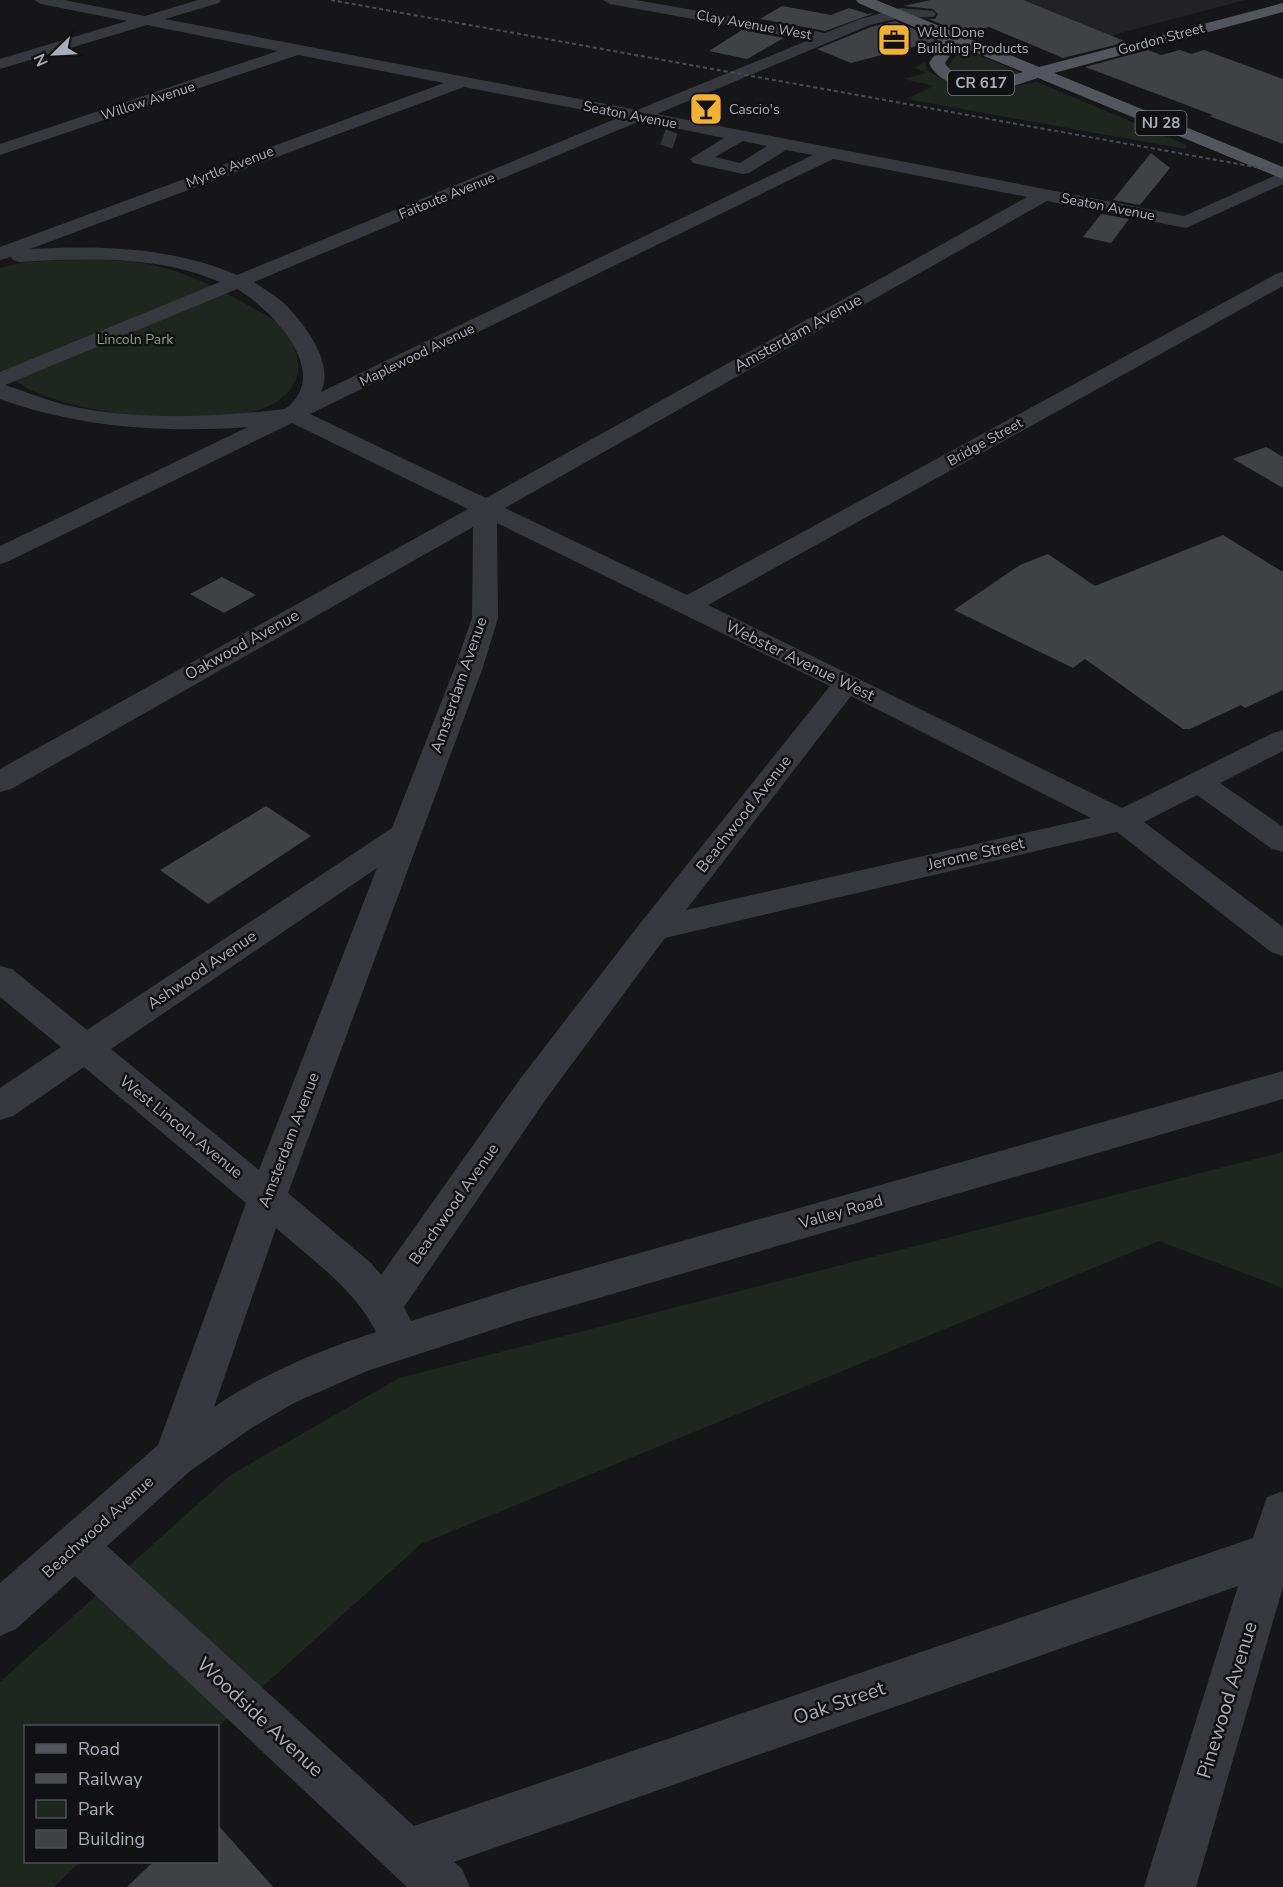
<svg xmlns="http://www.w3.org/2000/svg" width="1283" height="1887" font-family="'Nunito Sans',sans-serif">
  <rect width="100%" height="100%" fill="#161618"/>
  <path fill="#222225" d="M 937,0 L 1245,0 L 1060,49 Z"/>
  <path fill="#1e261f" d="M 961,49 L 965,49 L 1021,73 C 1001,78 963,87 948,66 Z
    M 925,61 L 927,70 L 937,76 L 958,84 L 1005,88 L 1037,82 L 1187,145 L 1185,149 L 906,99 L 934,86 L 904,79 L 926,73 L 915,68 Z
    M 89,259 C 110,261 133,260 153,265 C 189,273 221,290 253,308 C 261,313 273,318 280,325 C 294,340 306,368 292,387 C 254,443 88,415 35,392 C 23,387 11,377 0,370 L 0,268 L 26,262 Z
    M 1283,1152 L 1283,1288 L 1159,1241 L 421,1544 L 218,1727 L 26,1726 L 26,1862 L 80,1862 L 54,1887 L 0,1887 L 0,1682 L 229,1476 L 399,1378 Z"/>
  <path fill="#404145" d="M 930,0 L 1023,0 L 1127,42 L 1063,58 L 989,27 L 964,34 L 929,19 L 935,19 L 938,14 L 933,9 L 903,6 Z
    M 782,6 L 831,15 L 849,8 L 868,14 L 875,13 L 825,31 L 760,19 Z
    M 895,21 L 930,36 L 936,41 L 851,63 L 817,49 L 871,27 Z
    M 742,30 L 784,38 L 747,59 L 709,51 Z
    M 1148,50 L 1161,55 L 1180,50 L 1191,54 L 1204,50 L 1283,79 L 1283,144 L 1209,116 L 1213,115 L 1085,67 Z
    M 1151,153 L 1170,168 L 1140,205 L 1113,200 Z
    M 1101,214 L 1129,219 L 1111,243 L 1083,237 Z
    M 1266,447 L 1283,457 L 1283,488 L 1233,459 Z
    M 1223,535 L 1283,572 L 1283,690 L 1245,708 L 1241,705 L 1190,729 L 1183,729 L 1085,659 L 1073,668 L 954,610 L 1020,565 L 1048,554 L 1095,586 Z
    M 222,577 L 256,595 L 224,613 L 190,594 Z
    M 266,806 L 311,836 L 208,904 L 160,870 Z
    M 218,1825 L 273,1887 L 127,1887 L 153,1862 L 218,1862 Z"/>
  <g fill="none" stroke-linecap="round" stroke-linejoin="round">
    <path stroke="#333438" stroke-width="16" stroke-dasharray="16 8" stroke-linecap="butt" d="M 663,137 L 675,141"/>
    <path fill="#37383d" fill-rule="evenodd" d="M 34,0 L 64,0 L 145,16 L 198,0 L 221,0 L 219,3 L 165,19 L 637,110 L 809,40 L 610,4 L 603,0 L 636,0 L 825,33 L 860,19 L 900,8 L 933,11 L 936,14 L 933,17 L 900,18 L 870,25 L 657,114 L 1184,216 L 1283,172 L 1283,184 L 1186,228 L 1047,201 L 505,508 L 687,595 L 1276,274 L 1283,272 L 1283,286 L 708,605 L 1122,808 L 1273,733 L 1283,730 L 1283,751 L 1220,783 L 1283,827 L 1283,852 L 1272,849 L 1197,795 L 1144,822 L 1283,927 L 1283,956 L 1271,952 L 1117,832 L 665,938 L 546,1099 L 404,1307 L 411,1321 L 516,1288 L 1283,1071 L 1283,1099 L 516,1322 L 367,1371 L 294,1403 L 253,1427 L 190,1471 L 107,1546 L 414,1826 L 1253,1538 L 1267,1497 L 1283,1491 L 1283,1587 L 1196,1887 L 1144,1887 L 1238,1586 L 454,1862 L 462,1869 L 470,1887 L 407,1887 L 75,1576 L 16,1629 L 0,1636 L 0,1583 L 158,1445 L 246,1203 L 84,1067 L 13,1116 L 0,1120 L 0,1088 L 61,1047 L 0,997 L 0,966 L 12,969 L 87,1030 L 392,828 L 455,667 L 472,618 L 473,527 L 11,789 L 0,792 L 0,769 L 468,509 L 292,423 L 9,561 L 0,564 L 0,546 L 248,427 C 163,433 81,428 0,399 L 0,372 L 220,282 C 158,255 86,258 20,262 L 13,260 L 11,257 L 0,260 L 0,247 L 444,83 L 298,55 L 0,155 L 0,144 L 278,51 L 147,25 L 0,69 L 0,59 L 127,21 L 41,4 ZM 464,87 L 620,117 L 237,275 C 172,247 100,245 30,249 ZM 640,121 L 724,138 L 690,159 L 693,163 L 743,174 L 749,173 L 786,150 L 813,155 L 321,392 C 335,362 304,324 285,304 C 276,296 264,289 254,282 ZM 743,141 L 767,146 L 740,163 L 715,157 ZM 833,159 L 1027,197 L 486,498 L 310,414 ZM 237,289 C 271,309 334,373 285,409 C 214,417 140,421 70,406 C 48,401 27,392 5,385 ZM 497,523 L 830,686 L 642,921 L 520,1079 L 381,1275 L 371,1263 L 288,1193 L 483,667 L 498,618 ZM 851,696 L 1091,818 L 686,910 ZM 377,868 L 259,1170 L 111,1049 ZM 276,1228 C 311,1259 355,1289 376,1332 C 320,1350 263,1374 214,1407 Z"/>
    <path fill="#53555c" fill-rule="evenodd" d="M 856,0 L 876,0 L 1039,67 L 1283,3 L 1283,12 L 1054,73 L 1283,167 L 1283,179 L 1038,78 C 1027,81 1016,86 1006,88 C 982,91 939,88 929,63 L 942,44 L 931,34 L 858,3 ZM 957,45 L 1023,72 C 1004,78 957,85 945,63 Z"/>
    <path stroke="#4a4c52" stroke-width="2" stroke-dasharray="4 3" stroke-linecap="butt" d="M 331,0 L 1283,172"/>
  </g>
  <defs>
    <g id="office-square" transform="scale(1.725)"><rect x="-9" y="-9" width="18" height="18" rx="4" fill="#f2b134" stroke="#111113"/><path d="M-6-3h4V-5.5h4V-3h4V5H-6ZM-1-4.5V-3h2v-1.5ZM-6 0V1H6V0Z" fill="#111"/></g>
    <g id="bar-square" transform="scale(1.725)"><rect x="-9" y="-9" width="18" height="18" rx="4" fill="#f2b134" stroke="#111113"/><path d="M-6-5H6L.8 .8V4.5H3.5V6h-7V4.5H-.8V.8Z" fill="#111"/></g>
  </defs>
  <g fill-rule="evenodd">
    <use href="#office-square" x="894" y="40"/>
    <use href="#bar-square" x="706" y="109"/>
  </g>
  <g text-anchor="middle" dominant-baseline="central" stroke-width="5" stroke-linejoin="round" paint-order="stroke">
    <g font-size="14" fill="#a8adb8" stroke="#111113">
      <text transform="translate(754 25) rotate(10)">Clay Avenue West</text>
      <text transform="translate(1161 39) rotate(-15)">Gordon Street</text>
      <text transform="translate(148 101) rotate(-18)">Willow Avenue</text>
      <text transform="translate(630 115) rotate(11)">Seaton Avenue</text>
      <text transform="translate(230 167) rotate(-21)">Myrtle Avenue</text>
      <text transform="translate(447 196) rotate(-22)">Faitoute Avenue</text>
      <text transform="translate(1108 207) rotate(11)">Seaton Avenue</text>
      <text transform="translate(417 355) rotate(-26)">Maplewood Avenue</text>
      <text transform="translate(985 442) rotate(-29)">Bridge Street</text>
    </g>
    <g font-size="14" fill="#a8adb8" stroke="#111113" text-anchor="start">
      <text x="917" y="32">Well Done<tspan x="917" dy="16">Building Products</tspan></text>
      <text x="729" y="109">Cascio's</text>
    </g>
    <g font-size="14" fill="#7fa381" stroke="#111113">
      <text x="135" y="339">Lincoln Park</text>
    </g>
    <g fill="#111113" stroke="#7b7e86" stroke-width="1.5">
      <rect x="948" y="71" width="66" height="24" rx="4.5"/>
      <rect x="1135.5" y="111" width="51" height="24" rx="4.5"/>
    </g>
    <g font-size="15" font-weight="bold" fill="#a8adb8">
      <text x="981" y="83">CR 617</text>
      <text x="1161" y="123">NJ 28</text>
    </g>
    <g font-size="16" fill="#a8adb8" stroke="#111113">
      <text transform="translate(798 333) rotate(-29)">Amsterdam Avenue</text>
      <text transform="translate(242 645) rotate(-29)">Oakwood Avenue</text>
      <text transform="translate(800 661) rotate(26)">Webster Avenue West</text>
      <text transform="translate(459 685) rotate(-71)">Amsterdam Avenue</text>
      <text transform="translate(744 814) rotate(-52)">Beachwood Avenue</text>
      <text transform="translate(976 854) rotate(-13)">Jerome Street</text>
      <text transform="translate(202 970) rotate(-34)">Ashwood Avenue</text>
      <text transform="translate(181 1127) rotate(39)">West Lincoln Avenue</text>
      <text transform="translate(289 1140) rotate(-69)">Amsterdam Avenue</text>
      <text transform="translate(454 1204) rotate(-55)">Beachwood Avenue</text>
      <text transform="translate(841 1212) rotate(-16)">Valley Road</text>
      <text transform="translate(98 1527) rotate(-42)">Beachwood Avenue</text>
    </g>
    <g font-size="20" fill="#a8adb8" stroke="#111113">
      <text transform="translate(1227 1700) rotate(-73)">Pinewood Avenue</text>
      <text transform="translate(839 1703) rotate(-19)">Oak Street</text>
      <text transform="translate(260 1717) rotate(43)">Woodside Avenue</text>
    </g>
  </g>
  <rect x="24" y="1725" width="195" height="138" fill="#111113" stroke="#4d4f55" stroke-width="1.5"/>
  <rect x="36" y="1744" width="30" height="9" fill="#53555c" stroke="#4d4f55" stroke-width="1.5"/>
  <text x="78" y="1755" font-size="18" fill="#a8adb8">Road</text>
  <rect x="36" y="1774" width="30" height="9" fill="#4a4c52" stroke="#4d4f55" stroke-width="1.5"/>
  <text x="78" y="1785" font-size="18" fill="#a8adb8">Railway</text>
  <rect x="36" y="1800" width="30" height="18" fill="#1e261f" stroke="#4d4f55" stroke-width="1.5"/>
  <text x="78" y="1815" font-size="18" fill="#a8adb8">Park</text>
  <rect x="36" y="1830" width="30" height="18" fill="#404145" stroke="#4d4f55" stroke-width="1.5"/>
  <text x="78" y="1845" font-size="18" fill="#a8adb8">Building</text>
  <g transform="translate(54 54) rotate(246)" stroke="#111113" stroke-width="4.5" paint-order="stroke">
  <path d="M0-4.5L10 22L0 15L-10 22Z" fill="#a8adb8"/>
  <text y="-9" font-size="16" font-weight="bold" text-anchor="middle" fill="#a8adb8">N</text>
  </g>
</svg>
